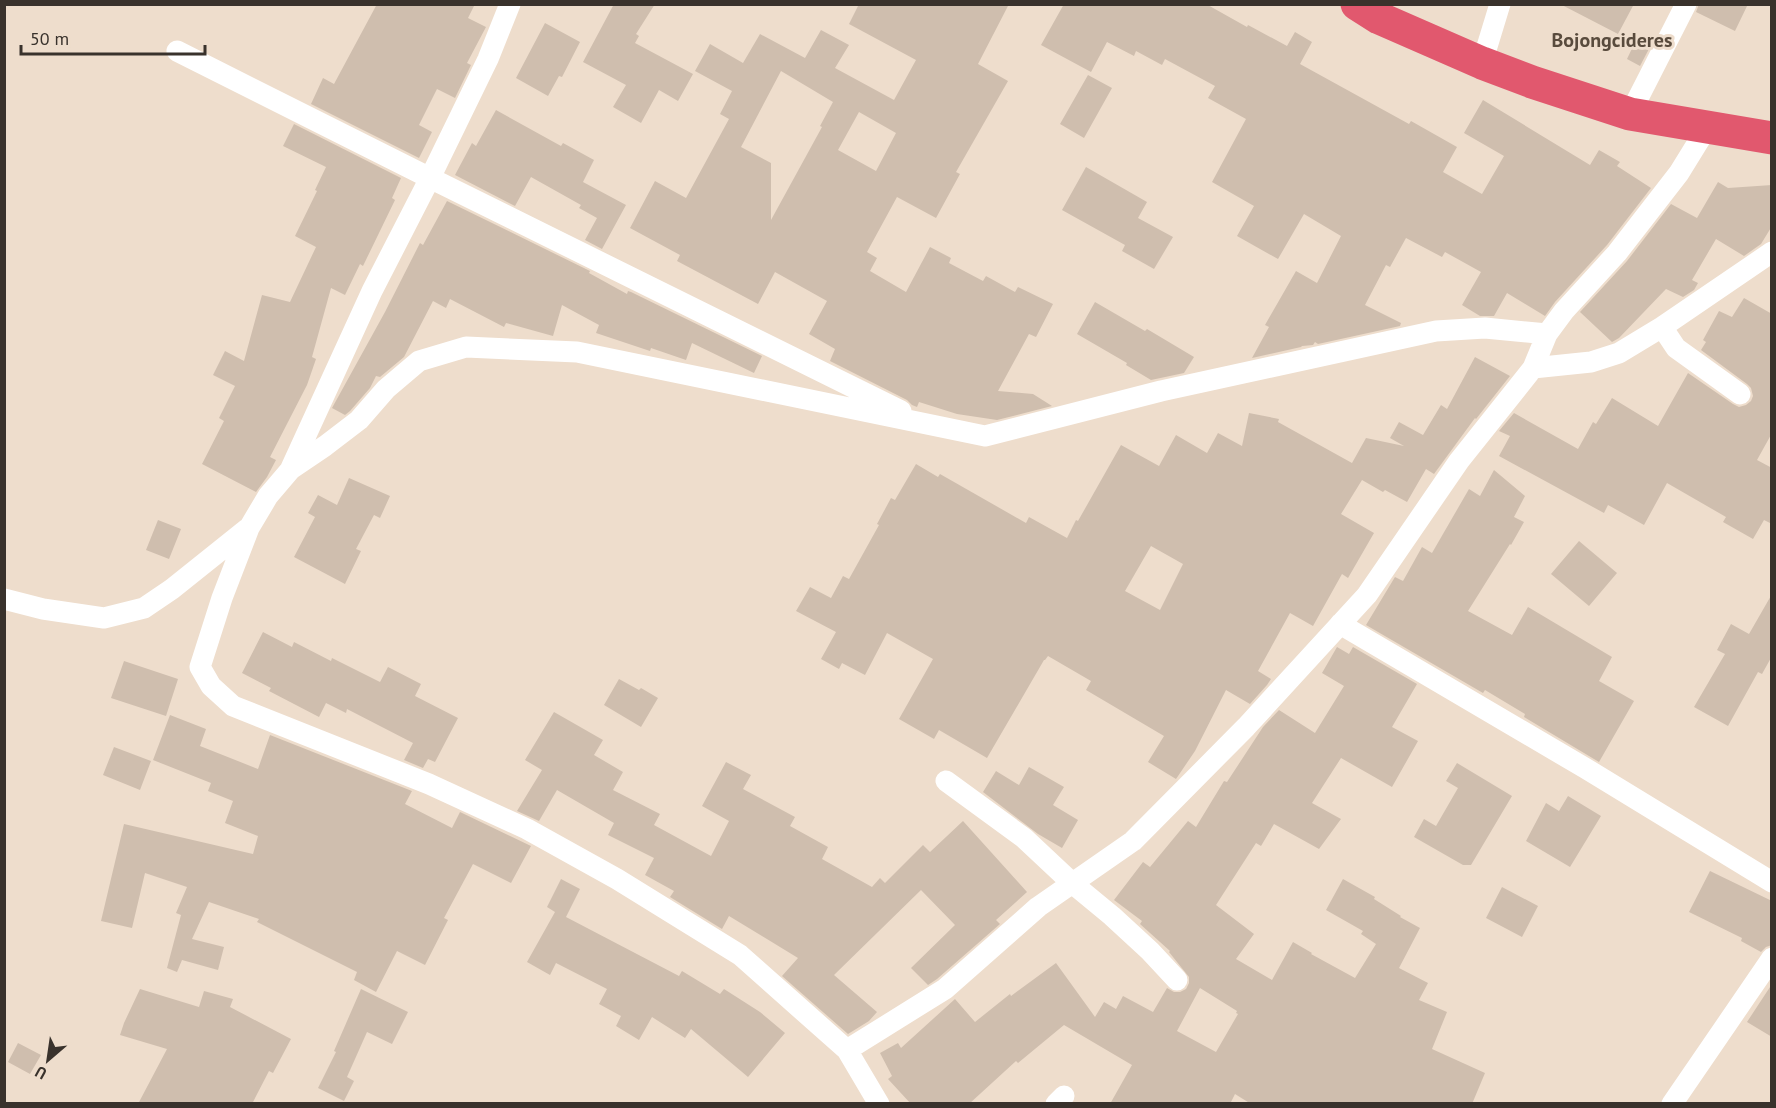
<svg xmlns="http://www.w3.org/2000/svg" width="1776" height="1108" font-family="'PT Sans',sans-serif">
  <rect width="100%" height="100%" fill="#edc"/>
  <path fill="#cfbeae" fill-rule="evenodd" d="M 377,4 L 475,4 L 468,18 L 486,27 L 467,63 L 471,65 L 455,98 L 437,89 L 419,125 L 432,132 L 419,158 L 311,104 L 323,78 L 334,84 Z
    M 614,4 L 655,4 L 636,34 L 639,36 L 635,43 L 693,74 L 678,101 L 659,90 L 641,123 L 613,107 L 626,85 L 583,62 Z
    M 859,4 L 1009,4 L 978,64 L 1008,81 L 956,172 L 960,174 L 936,218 L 897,197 L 867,252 L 877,258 L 870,271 L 906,292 L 930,247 L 951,258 L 949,263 L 983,281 L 986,276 L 1015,292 L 1018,287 L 1053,304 L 1036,337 L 1029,334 L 998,391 L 1033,394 L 1052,406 L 997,420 L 957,414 L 919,402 L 917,407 L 912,405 L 907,400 L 830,361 L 835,349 L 809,334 L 827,301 L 775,272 L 758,304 L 677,261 L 680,255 L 630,228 L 655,181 L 686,198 L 729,119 L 720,114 L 732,91 L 695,71 L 710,44 L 743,63 L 760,34 L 805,58 L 821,30 L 849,45 L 835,68 L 894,100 L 916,60 L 849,24 ZM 781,71 L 833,102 L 820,126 L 822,127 L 771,220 L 771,163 L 741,147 ZM 859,112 L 896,133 L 876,171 L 838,150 Z
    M 1064,4 L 1206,4 L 1247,27 L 1248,25 L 1287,46 L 1295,32 L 1312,42 L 1300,64 L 1409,124 L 1411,121 L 1457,147 L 1443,172 L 1482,194 L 1504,156 L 1464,133 L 1483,100 L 1590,165 L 1599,150 L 1620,162 L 1617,166 L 1651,188 L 1607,245 L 1555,302 L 1545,316 L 1507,293 L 1494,316 L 1480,316 L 1462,305 L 1481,272 L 1445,252 L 1442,257 L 1406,238 L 1390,267 L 1386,265 L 1365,305 L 1401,323 L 1400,326 L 1318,344 L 1315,342 L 1313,345 L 1302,346 L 1301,347 L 1252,358 L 1269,327 L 1265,325 L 1296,271 L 1317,283 L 1341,236 L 1304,214 L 1278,259 L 1237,236 L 1254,206 L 1212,182 L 1246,119 L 1208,98 L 1215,86 L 1165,59 L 1162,65 L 1136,51 L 1134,56 L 1107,42 L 1091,72 L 1041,45 Z
    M 1560,4 L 1634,4 L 1618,34 Z
    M 1699,4 L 1748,4 L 1735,31 L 1696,12 Z
    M 545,23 L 580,42 L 562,77 L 559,76 L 548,96 L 516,78 Z
    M 1637,38 L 1651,45 L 1640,66 L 1627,59 Z
    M 1088,75 L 1112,88 L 1084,138 L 1060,124 Z
    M 496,110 L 561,146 L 563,143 L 594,160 L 583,182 L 626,205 L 602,249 L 585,240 L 597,218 L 579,208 L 581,205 L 531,177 L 515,206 L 455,175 L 472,143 L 476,146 Z
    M 294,124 L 401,178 L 392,198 L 395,200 L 363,266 L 360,264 L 345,295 L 331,288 L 312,357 L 316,359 L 307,385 L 270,457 L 276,460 L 267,477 L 256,492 L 202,464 L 224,421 L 219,418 L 235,386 L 213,375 L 225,351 L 244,361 L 262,295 L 290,302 L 316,247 L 295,236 L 317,191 L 315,190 L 326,167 L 283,146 Z
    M 1086,167 L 1147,202 L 1138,218 L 1173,237 L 1154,269 L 1122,251 L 1125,245 L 1062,210 Z
    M 1718,182 L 1728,188 L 1772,185 L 1772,226 L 1761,244 L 1744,256 L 1716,239 L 1692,280 L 1698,283 L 1694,290 L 1683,297 L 1666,289 L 1619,338 L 1612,342 L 1580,312 L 1627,261 L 1671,204 L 1697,218 Z
    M 447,201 L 590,271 L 589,273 L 627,294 L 628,291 L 631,292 L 762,356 L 754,373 L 692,343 L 686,360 L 651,348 L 650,351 L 596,333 L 599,325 L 562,305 L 553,336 L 506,323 L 504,327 L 450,299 L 446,308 L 433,301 L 404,357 L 380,377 L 376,376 L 370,388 L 350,411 L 345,415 L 332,408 L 385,312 L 420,243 L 423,245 Z
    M 1744,298 L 1772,314 L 1772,433 L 1757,460 L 1772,468 L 1772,524 L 1764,520 L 1753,539 L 1723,522 L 1726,517 L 1667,483 L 1644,525 L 1608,505 L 1604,513 L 1499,456 L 1510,436 L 1499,431 L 1514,413 L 1578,449 L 1593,422 L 1596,424 L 1612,398 L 1658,426 L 1688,373 L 1733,404 L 1739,407 L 1746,405 L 1751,401 L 1753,396 L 1751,388 L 1747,384 L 1701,350 L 1706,342 L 1703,340 L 1719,311 L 1732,317 Z
    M 1095,302 L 1145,331 L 1147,329 L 1194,357 L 1184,373 L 1151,380 L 1126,365 L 1127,363 L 1077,334 Z
    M 1475,357 L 1510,376 L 1476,419 L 1475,418 L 1434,474 L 1426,469 L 1407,502 L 1385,490 L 1383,492 L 1362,480 L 1341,514 L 1374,533 L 1348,578 L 1342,574 L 1313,626 L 1290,613 L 1258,671 L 1271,679 L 1267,685 L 1250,704 L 1226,690 L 1195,751 L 1176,779 L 1148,762 L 1164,736 L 1086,690 L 1091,681 L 1048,656 L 1045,660 L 1044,660 L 987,758 L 939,730 L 934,739 L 899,719 L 933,659 L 887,633 L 865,675 L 842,663 L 839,669 L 821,659 L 836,632 L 796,611 L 810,587 L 831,598 L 843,576 L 849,579 L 879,525 L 877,524 L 891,498 L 895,500 L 916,464 L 938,477 L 940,474 L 1026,523 L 1029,517 L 1067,538 L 1076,520 L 1078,521 L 1121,445 L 1159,466 L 1176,435 L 1207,453 L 1218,433 L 1242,446 L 1249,413 L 1279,419 L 1278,422 L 1352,463 L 1366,438 L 1404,446 L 1390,438 L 1399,422 L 1423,435 L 1441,405 L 1447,409 ZM 1151,546 L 1183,564 L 1160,610 L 1125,591 Z
    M 1494,470 L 1525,496 L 1514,517 L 1524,522 L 1511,545 L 1510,544 L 1468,611 L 1512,635 L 1528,607 L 1612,657 L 1599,681 L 1634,701 L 1599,762 L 1524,717 L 1525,714 L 1485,690 L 1483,693 L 1366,625 L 1395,577 L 1403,581 L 1422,547 L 1432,553 L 1469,489 L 1480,496 Z
    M 349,478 L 390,496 L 380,518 L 374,515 L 356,549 L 361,551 L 345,584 L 294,557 L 315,517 L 308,513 L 318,495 L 337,505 Z
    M 158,520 L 181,529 L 169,559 L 146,550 Z
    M 1579,541 L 1617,573 L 1589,606 L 1551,574 Z
    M 1772,594 L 1772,656 L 1762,674 L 1758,672 L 1728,726 L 1694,707 L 1725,654 L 1717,650 L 1731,624 L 1749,634 Z
    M 263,632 L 292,647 L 294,642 L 331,661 L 332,658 L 380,682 L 388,667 L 421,684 L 415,696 L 458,718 L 435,762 L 428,759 L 423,768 L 404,760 L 413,743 L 347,709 L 346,713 L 326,703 L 319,717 L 269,691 L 271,688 L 242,673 Z
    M 1337,647 L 1349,654 L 1353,647 L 1417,684 L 1392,727 L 1418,741 L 1392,787 L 1341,758 L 1312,803 L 1341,819 L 1319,849 L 1274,824 L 1261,846 L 1256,843 L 1216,905 L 1254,934 L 1236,959 L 1272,980 L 1293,942 L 1312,953 L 1311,954 L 1355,978 L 1376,944 L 1361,934 L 1363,931 L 1326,910 L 1343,879 L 1375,897 L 1374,899 L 1401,916 L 1400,917 L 1420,928 L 1399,968 L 1428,983 L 1419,1000 L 1447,1012 L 1432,1049 L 1485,1073 L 1472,1104 L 1251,1104 L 1235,1094 L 1230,1104 L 1110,1104 L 1132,1065 L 1064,1025 L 1018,1063 L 1016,1061 L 969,1104 L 911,1104 L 888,1079 L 892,1076 L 880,1053 L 898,1043 L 901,1048 L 955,999 L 975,1022 L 1010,994 L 1011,996 L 1056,963 L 1095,1017 L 1104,1002 L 1116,1009 L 1123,996 L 1153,1012 L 1167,988 L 1174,992 L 1180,992 L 1186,989 L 1189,983 L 1189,977 L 1169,952 L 1170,951 L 1140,924 L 1142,921 L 1114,900 L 1143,862 L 1150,867 L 1188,821 L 1196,827 L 1224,781 L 1227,782 L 1263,727 L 1279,710 L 1315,733 L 1344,686 L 1322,673 ZM 1200,988 L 1237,1011 L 1236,1013 L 1238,1014 L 1216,1052 L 1177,1031 Z
    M 124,661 L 178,679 L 166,716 L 111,698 Z
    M 619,679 L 639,690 L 641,688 L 658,698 L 641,727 L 604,705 Z
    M 554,712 L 603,740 L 594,755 L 623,772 L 613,790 L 660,814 L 654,825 L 711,856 L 729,821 L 702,806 L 726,762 L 751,775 L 743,789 L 795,817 L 790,826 L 828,847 L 822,859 L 872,887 L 880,878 L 885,883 L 923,845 L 930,852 L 963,821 L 1027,892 L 996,920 L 1000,924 L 937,979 L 928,985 L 911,968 L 955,925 L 921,890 L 834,975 L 877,1012 L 869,1021 L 848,1034 L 782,976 L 798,958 L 729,916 L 722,929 L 670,897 L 674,891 L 645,875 L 654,858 L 608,835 L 614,823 L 557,790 L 539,821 L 517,811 L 542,770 L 525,760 Z
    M 170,715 L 206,729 L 200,746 L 258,769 L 270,735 L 412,791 L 405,804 L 452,828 L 460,812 L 531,846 L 511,883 L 473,864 L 444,918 L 448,920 L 425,965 L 397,951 L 376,992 L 354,980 L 357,972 L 257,922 L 259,919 L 209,902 L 192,939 L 224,947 L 218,970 L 182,960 L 177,972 L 167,968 L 181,915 L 176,913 L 187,887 L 145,873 L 132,928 L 101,921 L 124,824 L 253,854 L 258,836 L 225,823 L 233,801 L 208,791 L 211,783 L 153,760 Z
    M 114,747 L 151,761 L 140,790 L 103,775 Z
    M 1457,763 L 1512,796 L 1471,865 L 1463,865 L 1414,837 L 1424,819 L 1436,826 L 1458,788 L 1446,781 Z
    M 1029,767 L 1064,787 L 1053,805 L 1078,820 L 1062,848 L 1038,834 L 983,792 L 996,771 L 1019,785 Z
    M 1568,796 L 1601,816 L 1570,867 L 1526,841 L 1546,803 L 1559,811 Z
    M 1710,871 L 1772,901 L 1772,945 L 1766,947 L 1761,952 L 1741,941 L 1742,938 L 1689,912 Z
    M 561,879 L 580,889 L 566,917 L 679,976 L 682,971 L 720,994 L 724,989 L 760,1012 L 785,1033 L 748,1077 L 691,1029 L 685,1038 L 652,1017 L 639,1040 L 616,1026 L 621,1016 L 599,1004 L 607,989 L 556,963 L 550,975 L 527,962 L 555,912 L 547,907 Z
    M 1502,887 L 1538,906 L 1522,937 L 1486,918 Z
    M 1772,984 L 1772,1037 L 1747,1022 Z
    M 140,989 L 199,1007 L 204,991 L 233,999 L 230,1007 L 291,1039 L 273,1073 L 269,1071 L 252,1104 L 138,1104 L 167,1049 L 120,1035 L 124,1023 Z
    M 361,989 L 408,1012 L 392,1044 L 367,1032 L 347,1077 L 354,1081 L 344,1101 L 318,1088 L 336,1052 L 334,1051 Z
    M 18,1043 L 41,1055 L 30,1074 L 8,1062 Z"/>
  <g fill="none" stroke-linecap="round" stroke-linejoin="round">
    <path stroke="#fff" stroke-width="21" d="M 510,4 L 488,59 L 430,178 L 901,411
      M 177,51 L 430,178 L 372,291 L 291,468
      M 1482,63 L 1500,4
      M 1630,114 L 1686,4
      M 1662,327 L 1676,348 L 1740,394
      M 1547,334 L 1485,328 L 1436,331 L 1161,391 L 985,436 L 577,352 L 466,347 L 419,361 L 386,389 L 359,420 L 325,446 L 291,469 L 268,496 L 249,528 L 222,598 L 200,667 L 211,686 L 233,706 L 429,784 L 527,829 L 617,879 L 740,955 L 847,1050 L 945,989 L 1038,907 L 1133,841 L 1246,727 L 1367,595 L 1459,461 L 1533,368 L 1547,334 L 1564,311 L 1617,253 L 1679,173 L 1708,126
      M 1533,368 L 1591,362 L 1619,353 L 1662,327 L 1772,252
      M 4,599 L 43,609 L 104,618 L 144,608 L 172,589 L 247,529
      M 1340,624 L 1585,768 L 1772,882
      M 946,781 L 1024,838 L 1072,883 L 1112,916 L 1150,951 L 1177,980
      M 847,1050 L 879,1104
      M 1056,1104 L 1064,1096
      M 1672,1104 L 1772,958"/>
    <path stroke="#e1586e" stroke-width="33" d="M 1357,4 L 1379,18 L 1482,63 L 1532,82 L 1630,114 L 1772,138"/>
  </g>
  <g text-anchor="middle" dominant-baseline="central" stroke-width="6" stroke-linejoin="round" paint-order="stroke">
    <g font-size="20" font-weight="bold" fill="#594b3d" stroke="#edc">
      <text x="1612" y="40">Bojongcideres</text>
    </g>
  </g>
  <rect width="1776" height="1108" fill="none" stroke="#39322c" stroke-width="12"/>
  <g transform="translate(48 1060) rotate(209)" stroke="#eeddcc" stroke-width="4.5" paint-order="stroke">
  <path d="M0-4.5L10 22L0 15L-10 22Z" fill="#39322c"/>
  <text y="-9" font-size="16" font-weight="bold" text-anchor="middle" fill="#39322c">U</text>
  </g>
  <path d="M21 45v9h184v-9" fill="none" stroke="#39322c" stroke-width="3"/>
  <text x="30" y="45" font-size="18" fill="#39322c" stroke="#eeddcc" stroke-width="4.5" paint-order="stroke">50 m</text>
</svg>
